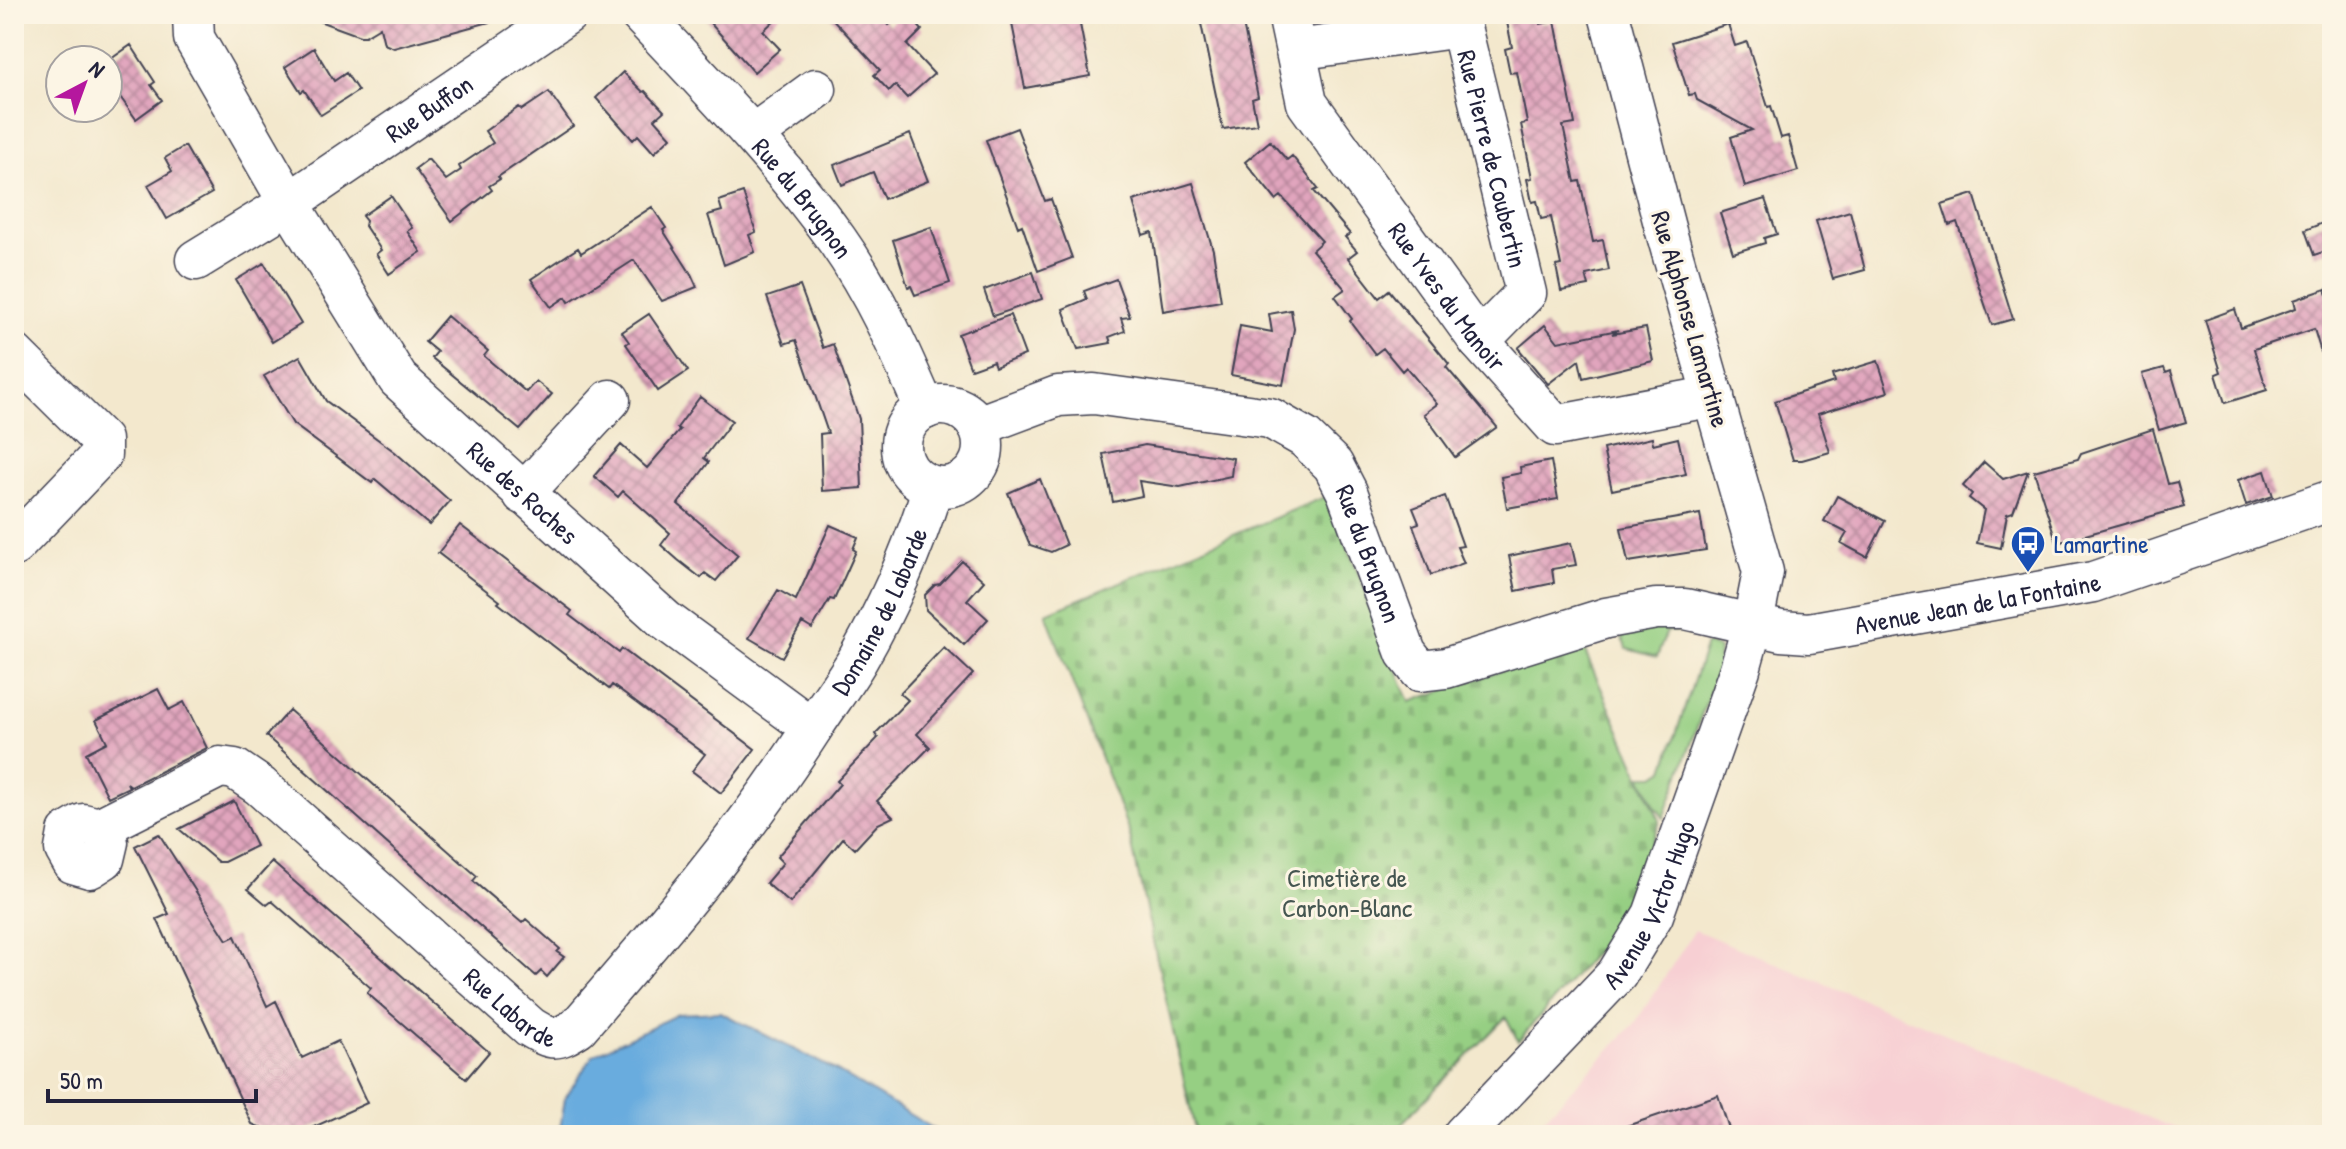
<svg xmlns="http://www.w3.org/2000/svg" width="2346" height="1149" font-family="'Patrick Hand',sans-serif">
  <defs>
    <pattern id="cemetery-stones" width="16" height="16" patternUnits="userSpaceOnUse" patternTransform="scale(2)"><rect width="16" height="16" fill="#96cf83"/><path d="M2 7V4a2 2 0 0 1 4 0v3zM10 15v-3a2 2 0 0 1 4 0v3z" fill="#81b172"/></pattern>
    <pattern id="building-cross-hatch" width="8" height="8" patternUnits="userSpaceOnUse" patternTransform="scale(2)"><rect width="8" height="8" fill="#e1a5bd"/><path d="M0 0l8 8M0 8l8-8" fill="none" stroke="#b6869b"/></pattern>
  </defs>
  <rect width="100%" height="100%" fill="#fcf5e5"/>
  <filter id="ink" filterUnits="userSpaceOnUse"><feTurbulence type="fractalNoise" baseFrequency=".0125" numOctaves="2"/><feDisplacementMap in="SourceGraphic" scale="16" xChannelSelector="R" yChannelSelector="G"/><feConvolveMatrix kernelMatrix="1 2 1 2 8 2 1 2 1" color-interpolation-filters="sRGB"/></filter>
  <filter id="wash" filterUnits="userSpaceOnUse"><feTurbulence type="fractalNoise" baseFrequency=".006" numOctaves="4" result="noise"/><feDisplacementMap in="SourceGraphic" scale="32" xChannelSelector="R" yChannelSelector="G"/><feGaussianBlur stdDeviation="1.8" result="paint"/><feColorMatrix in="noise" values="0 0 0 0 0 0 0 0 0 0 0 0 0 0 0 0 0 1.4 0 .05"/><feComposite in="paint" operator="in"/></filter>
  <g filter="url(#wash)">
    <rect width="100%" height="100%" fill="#f3e8cd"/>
    <path fill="#f7cfd3" d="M 1695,930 L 2191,1135 L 1528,1135 L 1635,1023 Z"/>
    <path fill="#96cf83" stroke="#5c785f" stroke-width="2" d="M 1682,627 L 1684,632 L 1667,631 L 1657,657 L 1627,649 L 1618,631 Z
      M 1706,644 L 1719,649 L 1718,669 L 1664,818 L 1655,806 L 1641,776 L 1655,776 L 1664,770 Z"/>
    <path fill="url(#cemetery-stones)" stroke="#5c785f" stroke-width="2" d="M 1327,496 L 1410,702 L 1581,643 L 1660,821 L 1618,926 L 1518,1041 L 1506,1017 L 1390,1135 L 1196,1135 L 1129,832 L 1046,613 Z"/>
    <path fill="#69acde" stroke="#46678c" stroke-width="2" d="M 720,1012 L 835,1070 L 944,1135 L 559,1135 L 565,1098 L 593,1055 L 678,1014 Z"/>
    <g id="blocks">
      <path fill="url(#building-cross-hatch)" d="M 308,14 L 492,14 L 493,21 L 394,48 L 384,44 L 380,27 L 365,36 L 360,36 L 308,17 Z
        M 702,14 L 781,14 L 763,31 L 780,49 L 754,72 Z
        M 828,14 L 879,14 L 889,25 L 901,14 L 908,14 L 922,30 L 907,45 L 934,74 L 907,98 L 895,85 L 889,91 L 874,75 L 880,70 Z
        M 1010,14 L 1078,14 L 1090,76 L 1025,88 Z
        M 1199,14 L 1241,14 L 1258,97 L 1252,99 L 1257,124 L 1223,129 Z
        M 1522,14 L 1538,14 L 1540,24 L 1555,21 L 1575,124 L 1563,126 L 1575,182 L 1580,181 L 1593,242 L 1603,240 L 1609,270 L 1586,275 L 1589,286 L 1561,291 L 1556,266 L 1561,265 L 1551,217 L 1541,219 L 1537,201 L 1532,202 L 1527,179 L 1532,178 L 1521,124 L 1527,123 L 1517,72 L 1510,73 L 1505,49 L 1512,47 L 1506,17 Z
        M 1728,24 L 1735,46 L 1747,42 L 1768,107 L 1771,106 L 1781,138 L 1788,136 L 1798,171 L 1745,187 L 1731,137 L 1752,130 L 1697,100 L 1695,94 L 1689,95 L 1672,42 Z
        M 131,45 L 155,82 L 151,85 L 162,100 L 136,119 L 108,80 L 108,61 Z
        M 314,48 L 334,81 L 346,73 L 358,91 L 321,115 L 304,90 L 301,92 L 285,67 Z
        M 623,72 L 643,92 L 645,91 L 664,111 L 655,119 L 671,137 L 654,153 L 638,135 L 633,140 L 596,98 Z
        M 549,92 L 573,126 L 498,177 L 500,179 L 489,186 L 492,190 L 452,221 L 415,169 L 428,159 L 446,180 L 461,170 L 459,166 L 493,143 L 485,131 L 519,107 L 522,110 Z
        M 1017,128 L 1045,201 L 1051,199 L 1072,258 L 1038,271 L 1022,225 L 1018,227 L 986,140 Z
        M 910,134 L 928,181 L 884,199 L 873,172 L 842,185 L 834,165 Z
        M 1270,141 L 1287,160 L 1292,156 L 1318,189 L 1314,191 L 1350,234 L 1345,237 L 1357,251 L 1348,258 L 1379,298 L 1389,290 L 1449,364 L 1446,367 L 1497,427 L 1455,457 L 1424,414 L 1437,404 L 1406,367 L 1402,371 L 1383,348 L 1375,354 L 1350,321 L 1352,319 L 1335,296 L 1345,289 L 1312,250 L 1322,241 L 1281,196 L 1276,200 L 1245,162 Z
        M 185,146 L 212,193 L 167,219 L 148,185 L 172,171 L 165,158 Z
        M 1193,183 L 1213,250 L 1221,301 L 1163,311 L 1152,232 L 1143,235 L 1133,201 Z
        M 743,193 L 756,232 L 749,235 L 755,252 L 724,265 L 708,215 L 722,211 L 719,201 Z
        M 1974,194 L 2013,319 L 1992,325 L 1957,222 L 1949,225 L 1942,204 Z
        M 391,196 L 412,228 L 407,231 L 421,252 L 389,274 L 376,254 L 381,250 L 365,226 L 366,221 L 362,216 Z
        M 1765,199 L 1777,234 L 1764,238 L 1765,243 L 1733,253 L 1720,213 Z
        M 652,207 L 666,228 L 663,230 L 691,274 L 697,287 L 662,301 L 634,260 L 569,302 L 566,297 L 551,307 L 531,279 L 578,248 L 581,253 Z
        M 1850,211 L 1865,270 L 1833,279 L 1816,221 Z
        M 2325,222 L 2332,249 L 2314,255 L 2305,230 Z
        M 931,227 L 950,283 L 915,295 L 911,286 L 908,287 L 893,240 Z
        M 264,263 L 301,324 L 272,342 L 236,280 Z
        M 1033,272 L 1042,299 L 993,316 L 984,290 Z
        M 1116,279 L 1130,317 L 1121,318 L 1125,331 L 1109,337 L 1111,343 L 1078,349 L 1063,309 L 1087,299 L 1084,291 Z
        M 800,286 L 823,348 L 833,344 L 859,419 L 862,488 L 822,491 L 820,434 L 828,433 L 796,340 L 784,344 L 767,297 Z
        M 2326,289 L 2332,309 L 2332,371 L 2327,372 L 2314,329 L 2254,349 L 2267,390 L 2225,403 L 2216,374 L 2221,372 L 2205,320 L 2235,309 L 2241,328 L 2296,308 L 2294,300 Z
        M 1291,310 L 1294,329 L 1283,385 L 1231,375 L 1240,326 L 1272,332 L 1269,314 Z
        M 649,314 L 688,371 L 658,391 L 626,344 L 629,342 L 622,332 Z
        M 1010,315 L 1025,355 L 995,367 L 993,361 L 971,369 L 958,334 Z
        M 447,316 L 488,351 L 484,356 L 526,392 L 536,381 L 552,394 L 520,430 L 432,358 L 437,352 L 425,342 Z
        M 1545,325 L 1558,342 L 1618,330 L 1612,334 L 1646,328 L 1653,361 L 1583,378 L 1579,360 L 1548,384 L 1518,348 Z
        M 300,356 L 326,401 L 395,452 L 450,501 L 429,525 L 375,479 L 372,483 L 293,424 L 264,376 Z
        M 1878,361 L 1888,392 L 1818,414 L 1830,452 L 1802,460 L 1793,460 L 1775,401 L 1834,382 L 1832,375 Z
        M 2164,368 L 2166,373 L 2171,371 L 2186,422 L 2159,430 L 2142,374 Z
        M 700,397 L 732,421 L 704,458 L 709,462 L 678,504 L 738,555 L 716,581 L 705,573 L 701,578 L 678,560 L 661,545 L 670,533 L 623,491 L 618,497 L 594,476 L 621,445 L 647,468 L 680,430 L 677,428 Z
        M 2153,429 L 2168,484 L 2177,482 L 2184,507 L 2057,543 L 2034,471 L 2078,459 L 2081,453 Z
        M 1652,438 L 1653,444 L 1678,438 L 1686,474 L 1612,490 L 1603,449 Z
        M 1145,445 L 1233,458 L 1231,476 L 1180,487 L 1139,481 L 1142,496 L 1113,502 L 1103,454 Z
        M 1551,461 L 1558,499 L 1507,508 L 1501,477 L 1521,473 L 1520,467 Z
        M 1984,462 L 2003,479 L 2028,471 L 2013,512 L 2007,514 L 2001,548 L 1977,543 L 1984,510 L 1969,498 L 1972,494 L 1963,486 Z
        M 2265,471 L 2273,496 L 2246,505 L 2238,480 Z
        M 1040,479 L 1066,545 L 1051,552 L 1030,545 L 1008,493 Z
        M 1445,496 L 1463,546 L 1457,547 L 1464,563 L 1431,575 L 1413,525 L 1419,523 L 1413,508 Z
        M 1837,496 L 1885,521 L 1867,557 L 1841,543 L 1847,533 L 1824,521 Z
        M 1700,514 L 1706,550 L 1628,562 L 1621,528 Z
        M 460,525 L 572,611 L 569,615 L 619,653 L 622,649 L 755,749 L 721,793 L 692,771 L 705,754 L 612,685 L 609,689 L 498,603 L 500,601 L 438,553 Z
        M 830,525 L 858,537 L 853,549 L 856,551 L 834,600 L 830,599 L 812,629 L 802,623 L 782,657 L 749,638 L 778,590 L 796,600 Z
        M 1571,543 L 1576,565 L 1552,569 L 1554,583 L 1516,591 L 1509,556 Z
        M 962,561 L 984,581 L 967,600 L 988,619 L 964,645 L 926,610 L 925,595 L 935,585 L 940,584 Z
        M 944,647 L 973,674 L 917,734 L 930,747 L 877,801 L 893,817 L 878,824 L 855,849 L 843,838 L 790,903 L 766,883 L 783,863 L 777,857 L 840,784 L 837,781 L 878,738 L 875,734 L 908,700 L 900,693 Z
        M 158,689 L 169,710 L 184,702 L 207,748 L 131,786 L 127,783 L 129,787 L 108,797 L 86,753 L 107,742 L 96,720 Z
        M 289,710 L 477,876 L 473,881 L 522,923 L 526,919 L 560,949 L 557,952 L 564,957 L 547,977 L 541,971 L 536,976 L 266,736 Z
        M 234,801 L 256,846 L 224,862 L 218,862 L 179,829 Z
        M 159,834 L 227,940 L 235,936 L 267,1006 L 276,1001 L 302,1058 L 338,1041 L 367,1103 L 296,1135 L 278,1135 L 252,1124 L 157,919 L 169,914 L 135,846 Z
        M 272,862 L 489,1052 L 466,1079 L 367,993 L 371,988 L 272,901 L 267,905 L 248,889 Z
        M 1718,1095 L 1731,1135 L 1613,1135 L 1612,1131 Z"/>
    </g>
  </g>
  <g filter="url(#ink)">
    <use href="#blocks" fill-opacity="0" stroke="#414051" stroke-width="2"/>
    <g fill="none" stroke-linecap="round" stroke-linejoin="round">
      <g stroke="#414051" stroke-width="43">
        <g id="minor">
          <path id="s1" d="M 193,14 L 194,38 L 289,203 L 398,379 L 665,620 L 812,728"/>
          <path id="s2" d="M 640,14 C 709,87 778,158 837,240 C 874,292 900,351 925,409"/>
          <path id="s3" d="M 1288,14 L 1307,103 L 1479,341 L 1555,426 L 1714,396"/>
          <path id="s4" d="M 1296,50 L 1461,27 L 1526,293 L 1479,341"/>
          <path d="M 754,134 L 816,89"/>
          <path id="s5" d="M 196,260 L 289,203 L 567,14"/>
          <path d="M 14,354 L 101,440 L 101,455 L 14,546"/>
          <circle cx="942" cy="446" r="41"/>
          <path id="s6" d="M 978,426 L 1058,396 L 1094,394 L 1270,418 L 1305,438 L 1333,465 L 1347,492 L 1406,653 L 1420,671 L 1446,668 L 1606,618 L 1656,609 L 1685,609 L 1781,631 L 1809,633 L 2093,582 L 2332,500"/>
          <path d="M 523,494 L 610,400"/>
          <path id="s7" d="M 99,828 L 108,842 L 104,859 L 90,868 L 73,863 L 65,849 L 68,833 L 83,824 L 99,828 L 220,767 L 235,769 L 260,786 L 530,1027 C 553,1041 556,1041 578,1027 C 661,931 743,836 811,730 C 826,706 844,683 858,659 C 889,605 915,545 933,486"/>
          <path id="s8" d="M 1463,1135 L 1617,974 L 1653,915 L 1740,669 L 1753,623 L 1763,572 L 1665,228 L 1609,14"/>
        </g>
      </g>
      <use href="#minor" stroke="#fff" stroke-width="40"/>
    </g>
  </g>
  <defs>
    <g id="bus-pin" transform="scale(1.8)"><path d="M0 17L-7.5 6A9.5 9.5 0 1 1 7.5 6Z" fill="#1a4fb4" stroke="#fcf5e5"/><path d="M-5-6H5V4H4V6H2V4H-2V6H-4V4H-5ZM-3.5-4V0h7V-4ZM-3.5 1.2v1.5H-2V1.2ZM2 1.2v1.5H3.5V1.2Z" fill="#fff"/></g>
  </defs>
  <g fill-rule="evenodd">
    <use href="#bus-pin" x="2028" y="543"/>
  </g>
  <g text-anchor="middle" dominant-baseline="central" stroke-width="6" stroke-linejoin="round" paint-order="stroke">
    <g font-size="26" fill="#22223b" stroke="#fcf5e5">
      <text stroke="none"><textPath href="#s5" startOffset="278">Rue Buffon</textPath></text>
      <text stroke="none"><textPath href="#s4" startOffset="302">Rue Pierre de Coubertin</textPath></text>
      <text stroke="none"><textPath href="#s2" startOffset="246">Rue du Brugnon</textPath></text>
      <text stroke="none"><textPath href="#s3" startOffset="330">Rue Yves du Manoir</textPath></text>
      <text transform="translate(1691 319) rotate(74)">Rue Alphonse Lamartine</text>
      <text stroke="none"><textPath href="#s1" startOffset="590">Rue des Roches</textPath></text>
      <text stroke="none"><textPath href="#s6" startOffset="474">Rue du Brugnon</textPath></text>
      <text stroke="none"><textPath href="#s6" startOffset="1174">Avenue Jean de la Fontaine</textPath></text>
      <text stroke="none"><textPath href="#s7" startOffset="1246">Domaine de Labarde</textPath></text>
      <text stroke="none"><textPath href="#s8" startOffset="300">Avenue Victor Hugo</textPath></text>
      <text stroke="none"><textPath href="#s7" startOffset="650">Rue Labarde</textPath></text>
    </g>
    <g font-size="26" fill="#164399" stroke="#fcf5e5" text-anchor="start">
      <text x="2054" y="543">Lamartine</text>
    </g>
    <g font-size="26" fill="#455651" stroke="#fcf5e5">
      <text x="1347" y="877">Cimetière de<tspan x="1347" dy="30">Carbon-Blanc</tspan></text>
    </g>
  </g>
  <rect width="2346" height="1149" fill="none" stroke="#fcf5e5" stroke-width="48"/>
  <g transform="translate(84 84) rotate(41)"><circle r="38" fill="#fcf5e5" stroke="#a5a1a1" stroke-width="2"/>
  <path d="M0-6L14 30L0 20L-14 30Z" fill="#b5179e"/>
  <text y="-12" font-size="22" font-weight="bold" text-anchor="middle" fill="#22223b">N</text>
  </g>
  <path d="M48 1089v12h208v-12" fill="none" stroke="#22223b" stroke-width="4"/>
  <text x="60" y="1089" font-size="24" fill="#22223b" stroke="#fcf5e5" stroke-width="6" paint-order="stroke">50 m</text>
</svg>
